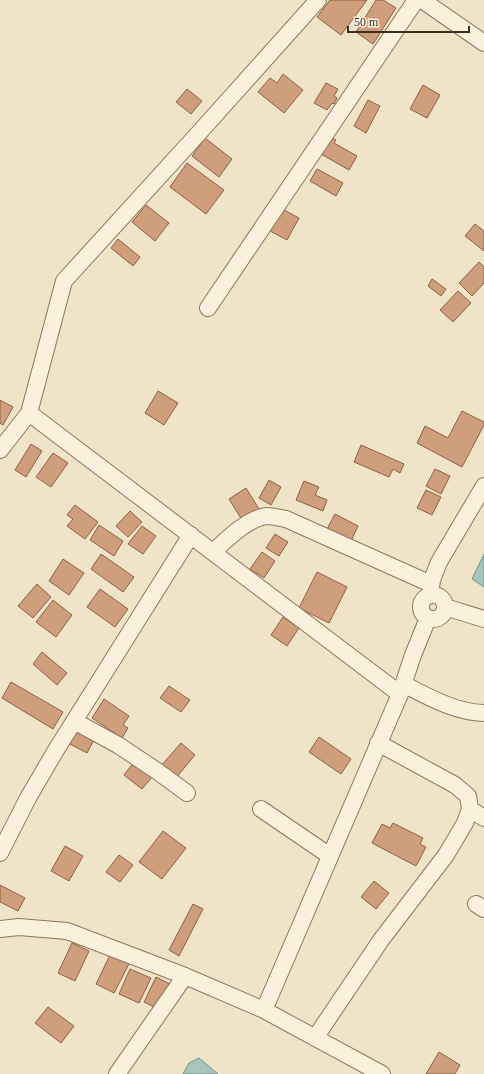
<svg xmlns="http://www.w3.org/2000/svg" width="484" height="1074" font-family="'Times New Roman',serif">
  <rect width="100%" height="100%" fill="#f0e4c8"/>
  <path fill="#a9c4bc" stroke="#6f938a" d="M 484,554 L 484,587 L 472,579 Z
    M 199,1058 L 218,1074 L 183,1074 L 189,1063 Z"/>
  <path fill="#cf9f7d" stroke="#8d5f41" d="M 330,0 L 367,0 L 341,35 L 317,17 Z
    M 376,0 L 383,0 L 396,8 L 373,44 L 356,32 Z
    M 283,74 L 303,90 L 284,113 L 258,92 L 270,78 L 277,83 Z
    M 326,83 L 338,89 L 334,96 L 337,98 L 334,104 L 332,103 L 327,110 L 314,103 Z
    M 423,85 L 440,95 L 427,118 L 410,109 Z
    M 187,89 L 202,101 L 191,114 L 176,102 Z
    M 368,100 L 380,106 L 366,133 L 354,126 Z
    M 330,137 L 336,140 L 334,143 L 357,156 L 349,170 L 321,154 Z
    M 205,138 L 232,159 L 219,177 L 192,156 Z
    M 187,163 L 224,190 L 206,214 L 170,187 Z
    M 317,169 L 343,183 L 336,196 L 310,181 Z
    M 146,205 L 169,223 L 155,241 L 132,222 Z
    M 282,209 L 299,218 L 287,240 L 270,231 Z
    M 475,224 L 484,231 L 484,251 L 465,236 Z
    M 118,239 L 140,257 L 133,266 L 111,248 Z
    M 479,262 L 484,267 L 484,283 L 472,296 L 459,283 Z
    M 432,279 L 446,289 L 441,296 L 428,286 Z
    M 458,291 L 471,303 L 453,322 L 440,310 Z
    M 158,391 L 178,403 L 164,425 L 145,413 Z
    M 0,400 L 13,407 L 3,425 L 0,423 Z
    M 462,411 L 484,422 L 484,425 L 462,467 L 417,443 L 425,426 L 448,438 Z
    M 31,444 L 42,451 L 26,477 L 15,470 Z
    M 361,445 L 404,464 L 400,473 L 393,469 L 389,477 L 354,462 Z
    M 53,453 L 68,463 L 51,487 L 36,477 Z
    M 435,469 L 450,476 L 441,494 L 426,486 Z
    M 269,480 L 281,487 L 271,505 L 259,498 Z
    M 304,481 L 319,487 L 315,495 L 327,500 L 323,511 L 296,500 Z
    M 246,488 L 259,509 L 242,520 L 229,499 Z
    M 426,490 L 441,497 L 432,515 L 417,508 Z
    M 75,505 L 98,522 L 85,539 L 67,526 L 73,519 L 67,515 Z
    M 130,511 L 142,522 L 128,537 L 116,526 Z
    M 335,514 L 358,526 L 350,543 L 326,531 Z
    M 99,525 L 123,541 L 114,556 L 90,540 Z
    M 142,526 L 156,536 L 143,554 L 128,544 Z
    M 275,534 L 288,542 L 279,556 L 266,548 Z
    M 262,552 L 275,561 L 264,578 L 250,569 Z
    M 101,554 L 134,577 L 123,592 L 91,569 Z
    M 63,559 L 84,573 L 69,595 L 49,581 Z
    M 317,572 L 347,587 L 329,623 L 299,608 Z
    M 37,584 L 51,597 L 33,618 L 18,606 Z
    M 100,589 L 128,609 L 115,627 L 87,607 Z
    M 53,600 L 72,615 L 56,637 L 36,622 Z
    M 283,617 L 299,628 L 287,646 L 271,635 Z
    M 42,652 L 67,673 L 57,685 L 33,664 Z
    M 11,682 L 63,712 L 53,729 L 2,698 Z
    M 169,686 L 190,700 L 181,712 L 160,698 Z
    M 104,699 L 129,716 L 123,725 L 128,728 L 122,738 L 92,718 Z
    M 79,727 L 96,736 L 87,753 L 70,744 Z
    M 319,737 L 351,759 L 341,774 L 309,752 Z
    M 181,743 L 195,755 L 175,779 L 160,767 Z
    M 135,761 L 153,776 L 142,789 L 124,775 Z
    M 393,823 L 423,838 L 420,844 L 426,847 L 416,866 L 372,843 L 382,824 L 390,828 Z
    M 163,831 L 186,848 L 162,879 L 139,862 Z
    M 65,846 L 83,856 L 69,881 L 51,871 Z
    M 119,855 L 133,865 L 120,882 L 106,872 Z
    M 374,881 L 389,893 L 376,909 L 361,897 Z
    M 0,885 L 25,898 L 18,911 L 0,902 Z
    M 193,904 L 203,909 L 179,956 L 169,950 Z
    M 72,943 L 89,951 L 75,981 L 58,973 Z
    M 112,951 L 131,960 L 114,993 L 96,984 Z
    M 130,969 L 151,978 L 139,1003 L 119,994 Z
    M 156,977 L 172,985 L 160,1010 L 144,1002 Z
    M 48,1007 L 74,1026 L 61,1043 L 35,1023 Z
    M 439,1052 L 460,1065 L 455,1074 L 426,1074 Z"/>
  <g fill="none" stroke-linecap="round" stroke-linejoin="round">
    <g stroke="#8d765c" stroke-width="18">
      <path id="minor" d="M 422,0 L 484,43
        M 208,308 L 416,0
        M 29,413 L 64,281 L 197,135 L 318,0
        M 0,450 L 29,413 L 400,694
        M 213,552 C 227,539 248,518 267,516 C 273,516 280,518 286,519 L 431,584
        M421 607a12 12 0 1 1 24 0a12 12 0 1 1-24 0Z
        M 430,595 L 432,580 L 439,562 L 484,486
        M 445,607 L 484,619
        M 403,684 C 429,697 454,712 484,713
        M 74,721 L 118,745 L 157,771 L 187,793
        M 261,809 L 330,856
        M 470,809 L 484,818
        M 0,853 L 28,798 L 56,750 L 191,535
        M 476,904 L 484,909
        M 0,929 L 19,927 L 67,931 L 185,976 L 264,1010 L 400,694 L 413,655 L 428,618
        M 264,1010 L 382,1074
        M 315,1038 L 381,940 L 446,855 L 465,823 L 470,809 L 468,796 L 455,785 L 378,743
        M 117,1074 L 185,976"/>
    </g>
    <use href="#minor" stroke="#faf1dc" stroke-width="16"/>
  </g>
  <path d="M348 26v6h121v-6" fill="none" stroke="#3d2e20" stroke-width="2"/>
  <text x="354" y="26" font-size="12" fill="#3d2e20" stroke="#f7eed8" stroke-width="3" paint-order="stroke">50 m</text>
</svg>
